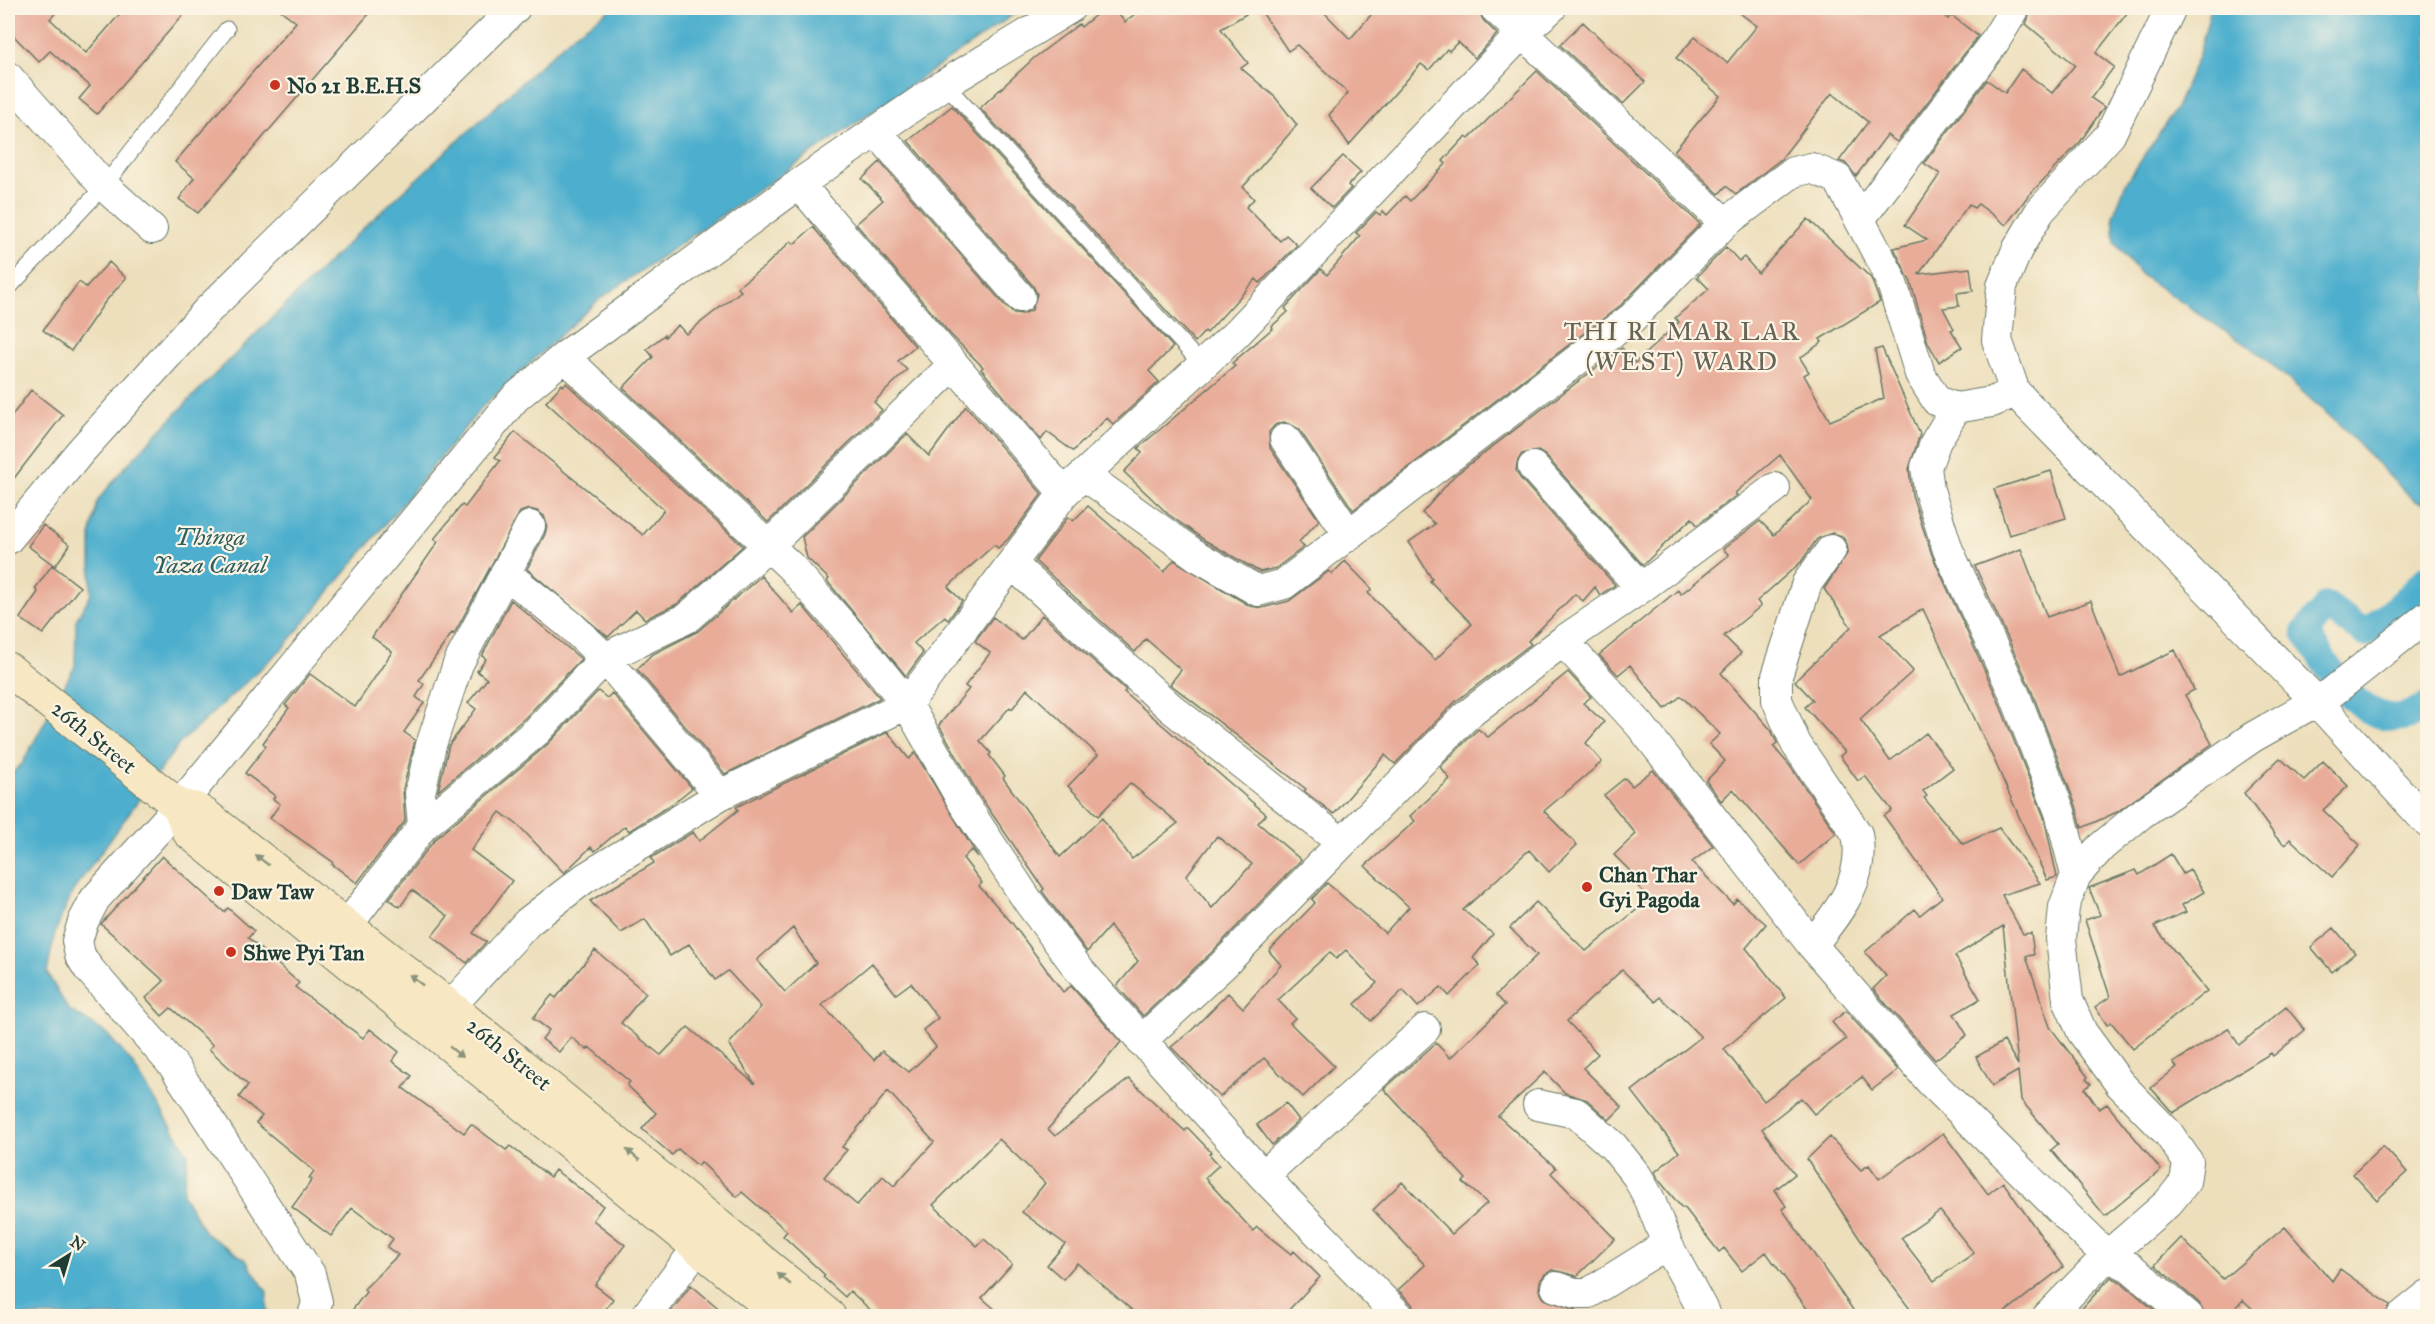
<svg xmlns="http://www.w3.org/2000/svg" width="2435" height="1324" font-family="'IM FELL Great Primer',serif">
  <rect width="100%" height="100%" fill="#fcf5e5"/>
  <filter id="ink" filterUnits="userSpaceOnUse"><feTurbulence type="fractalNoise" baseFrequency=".0167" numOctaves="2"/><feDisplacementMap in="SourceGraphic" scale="12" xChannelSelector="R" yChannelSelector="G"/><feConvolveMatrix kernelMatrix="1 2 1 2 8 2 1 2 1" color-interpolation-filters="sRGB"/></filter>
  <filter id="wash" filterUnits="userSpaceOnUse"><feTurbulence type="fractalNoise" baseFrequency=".008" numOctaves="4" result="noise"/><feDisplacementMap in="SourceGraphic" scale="24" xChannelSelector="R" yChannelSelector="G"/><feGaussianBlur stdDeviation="1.35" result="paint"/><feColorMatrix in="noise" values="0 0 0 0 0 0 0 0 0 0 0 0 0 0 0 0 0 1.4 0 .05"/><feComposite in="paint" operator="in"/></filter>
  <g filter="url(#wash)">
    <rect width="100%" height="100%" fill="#eddfbc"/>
    <path fill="#4eafcd" stroke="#367680" stroke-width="1.5" d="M 613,8 L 1023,8 L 600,299 L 483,406 L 283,648 L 179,744 L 73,891 L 55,932 L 47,973 L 68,1009 L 106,1033 L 132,1063 L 188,1153 L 183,1195 L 206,1234 L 245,1259 L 267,1292 L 267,1316 L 8,1316 L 8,776 L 22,764 L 75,666 L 76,620 L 91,594 L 91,532 L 98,500 L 125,467 L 195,394 L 358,233 L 574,34 Z
      M 2211,8 L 2427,8 L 2427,505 L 2416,501 L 2396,483 L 2342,427 L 2261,355 L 2141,275 L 2115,243 L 2113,216 L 2126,183 L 2176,108 L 2199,54 Z"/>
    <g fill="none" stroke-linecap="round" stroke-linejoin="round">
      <path stroke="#4eafcd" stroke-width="28" d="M 2428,578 L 2390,614 L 2365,633 L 2327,606 L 2305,632 C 2331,673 2372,747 2428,705"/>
    </g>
    <g id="blocks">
      <path fill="#e8ac99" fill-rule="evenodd" d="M 8,8 L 60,8 L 50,19 L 86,53 L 125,8 L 189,8 L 97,114 L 79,99 L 90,86 L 50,51 L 39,62 L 8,30 Z
        M 278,8 L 374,8 L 198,213 L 179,199 L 194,178 L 175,162 L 296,22 Z
        M 1104,8 L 1113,8 L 1125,22 L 1142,8 L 1256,8 L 1221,29 L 1248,63 L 1241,68 L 1275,97 L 1297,125 L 1243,187 L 1254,199 L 1246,207 L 1280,241 L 1286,235 L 1297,245 L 1260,283 L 1256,279 L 1207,333 L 1205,331 L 1195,342 L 980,108 L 1034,58 L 1079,24 L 1081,27 Z
        M 1259,8 L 1320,8 L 1350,39 L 1377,8 L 1478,8 L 1483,20 L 1497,34 L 1475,58 L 1458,42 L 1449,51 L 1447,49 L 1429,70 L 1421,64 L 1349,145 L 1329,115 L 1348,93 L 1297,45 L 1288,51 Z
        M 1733,8 L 1933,8 L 1948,19 L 1951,15 L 1978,36 L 1897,142 L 1887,135 L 1856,176 L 1845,163 L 1839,161 L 1868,122 L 1832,93 L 1781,159 L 1736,194 L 1726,186 L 1719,194 L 1674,151 L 1720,96 L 1676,58 L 1695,37 L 1727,63 L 1757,26 Z
        M 2032,8 L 2131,8 L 2096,53 L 2114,67 L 2091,98 L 2104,107 L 2080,142 L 2028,196 L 2006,225 L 1978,204 L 1974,208 L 1969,204 L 1919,274 L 1970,268 L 1973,291 L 1957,293 L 1959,306 L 1943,308 L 1954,329 L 1951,330 L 1962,347 L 1939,362 L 1928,343 L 1911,283 L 1894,248 L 1927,240 L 1905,225 L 1940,174 L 1924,163 L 1987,80 L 2005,93 L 2021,69 L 2052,93 L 2075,65 L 2026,24 Z
        M 1583,22 L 1645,82 L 1623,104 L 1560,45 Z
        M 1537,71 L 1700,224 L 1621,305 L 1353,510 L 1299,429 L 1284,422 L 1275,425 L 1269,432 L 1270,448 L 1319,520 L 1299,542 L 1304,547 L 1276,568 L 1260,572 L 1206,541 L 1168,514 L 1124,472 L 1142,453 L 1138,448 L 1235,366 L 1232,363 L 1273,328 L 1272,326 L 1288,312 L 1285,308 L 1321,269 L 1327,275 L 1360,236 L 1356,233 L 1376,212 L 1380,215 L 1383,211 L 1387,215 L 1405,196 L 1410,201 L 1446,164 L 1443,161 L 1466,136 L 1469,138 Z
        M 952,106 L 1173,347 L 1149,371 L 1159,382 L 1113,424 L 1107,418 L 1073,451 L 1047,432 L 1041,440 L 981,369 L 983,367 L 951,335 L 856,224 L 883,200 L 862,179 L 880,162 L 1007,308 L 1014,313 L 1023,314 L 1032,310 L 1037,294 L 1033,286 L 908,141 Z
        M 1343,156 L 1361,172 L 1348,185 L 1351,188 L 1332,208 L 1311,188 Z
        M 1808,219 L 1871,278 L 1880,302 L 1820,339 L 1822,342 L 1800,358 L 1809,372 L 1804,375 L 1830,421 L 1884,398 L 1875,350 L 1882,348 L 1920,434 L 1909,469 L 1912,495 L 1932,555 L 1998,700 L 2044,817 L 2057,877 L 2047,880 L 1996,764 L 1923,609 L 1880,635 L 1913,671 L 1860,719 L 1890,761 L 1926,733 L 1953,768 L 1923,791 L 1927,796 L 1924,798 L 1963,844 L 1999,828 L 2040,883 L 2002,895 L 2023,934 L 2031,933 L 2034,955 L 2026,956 L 2050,1027 L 2088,1077 L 2086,1079 L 2091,1084 L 2085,1089 L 2099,1109 L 2107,1104 L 2161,1170 L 2105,1216 L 2051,1150 L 2058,1144 L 2021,1100 L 2018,1071 L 1992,1086 L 1976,1057 L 2004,1041 L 2018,1065 L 2003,926 L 1955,956 L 1980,999 L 1954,1014 L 1967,1035 L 1935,1060 L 1873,989 L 1886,976 L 1865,952 L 1915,909 L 1920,915 L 1942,897 L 1884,816 L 1892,810 L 1865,776 L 1858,781 L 1840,756 L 1845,752 L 1805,707 L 1813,700 L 1795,681 L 1851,627 L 1824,589 L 1848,552 L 1847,544 L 1842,536 L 1832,533 L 1817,539 L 1801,562 L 1757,601 L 1761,606 L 1724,636 L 1741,653 L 1721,673 L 1771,730 L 1777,743 L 1773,746 L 1790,766 L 1836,833 L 1799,865 L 1733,789 L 1721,801 L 1706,781 L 1725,761 L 1709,744 L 1720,734 L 1681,696 L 1665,709 L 1630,665 L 1618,675 L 1599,655 L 1678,590 L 1681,594 L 1729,555 L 1723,549 L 1760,521 L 1774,535 L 1812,500 L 1780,455 L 1735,493 L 1737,495 L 1697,525 L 1692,518 L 1643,565 L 1546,456 L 1538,451 L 1522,454 L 1517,462 L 1516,471 L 1520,478 L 1615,585 L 1600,595 L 1595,587 L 1583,601 L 1575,594 L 1528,641 L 1531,644 L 1455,702 L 1395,764 L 1385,755 L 1334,814 L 1304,791 L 1306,789 L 1170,684 L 1181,670 L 1146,639 L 1135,652 L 1035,561 L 1068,517 L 1073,521 L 1088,506 L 1164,572 L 1174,560 L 1250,606 L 1262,608 L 1289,601 L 1329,571 L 1332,574 L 1345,561 L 1372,589 L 1368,593 L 1435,660 L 1472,624 L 1430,581 L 1432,579 L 1409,542 L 1435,524 L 1422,513 L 1454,476 L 1622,348 L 1635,363 L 1679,322 L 1675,318 L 1709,289 L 1697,277 L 1726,247 L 1739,261 L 1744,257 L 1758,273 Z
        M 813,227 L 915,346 L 898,361 L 907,370 L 874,402 L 882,410 L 768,522 L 623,388 L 653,357 L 647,349 L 664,335 L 665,337 L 678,325 L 686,334 L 741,291 L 737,287 L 764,267 L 791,241 L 794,244 Z
        M 109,262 L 126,278 L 105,302 L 71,351 L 43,330 L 79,282 L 86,287 Z
        M 566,383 L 743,546 L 677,604 L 645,619 L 636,610 L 608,637 L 527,569 L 545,534 L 547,525 L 544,516 L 537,511 L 529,509 L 520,512 L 454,634 L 452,633 L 419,680 L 424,684 L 416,697 L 424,703 L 404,732 L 415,740 L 403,789 L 405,821 L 357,883 L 332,864 L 333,862 L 270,818 L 280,804 L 273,799 L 275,796 L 245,773 L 266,746 L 263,743 L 289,708 L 285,705 L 310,674 L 355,707 L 392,652 L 372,637 L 438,542 L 434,539 L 462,505 L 465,507 L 500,461 L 495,457 L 515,432 L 643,535 L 664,510 L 546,402 L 562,384 L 563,386 Z
        M 31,390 L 63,415 L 8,486 L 8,421 Z
        M 966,406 L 1042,494 L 1008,539 L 998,548 L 994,545 L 948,587 L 962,601 L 948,620 L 945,616 L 914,643 L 923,653 L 906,676 L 827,581 L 829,579 L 807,558 L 802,537 L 907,434 L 929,456 Z
        M 2051,471 L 2066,518 L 2009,535 L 1994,489 Z
        M 43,525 L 70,545 L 55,566 L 28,546 Z
        M 2021,549 L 2047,617 L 2091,601 L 2120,677 L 2175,650 L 2194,690 L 2185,695 L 2212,744 L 2117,812 L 2082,828 L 2076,806 L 2030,687 L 1975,566 Z
        M 52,565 L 80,587 L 43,634 L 20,618 L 38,592 L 35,589 Z
        M 761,576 L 793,613 L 802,605 L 880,698 L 725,774 L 637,669 L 651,655 L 698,631 Z
        M 511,600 L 581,659 L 525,718 L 438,791 L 449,745 L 476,709 L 468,703 L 487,679 L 477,671 L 486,659 L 482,656 Z
        M 1042,615 L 1126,690 L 1124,692 L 1266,814 L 1258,823 L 1301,860 L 1211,953 L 1143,1016 L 1117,986 L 1138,961 L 1110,926 L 1087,952 L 1042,891 L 1044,889 L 979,795 L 939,725 L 969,689 L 965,686 L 990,653 L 975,641 L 993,617 L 1022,640 ZM 1027,689 L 1098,755 L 1068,786 L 1098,816 L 1130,783 L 1178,823 L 1132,859 L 1102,818 L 1060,857 L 1003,778 L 1005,776 L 989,755 L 991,753 L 980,741 L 1010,707 L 1012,709 ZM 1217,836 L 1252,864 L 1212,908 L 1186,876 Z
        M 1568,672 L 1591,697 L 1583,703 L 1604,722 L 1586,743 L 1602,762 L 1544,811 L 1577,845 L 1549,872 L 1529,850 L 1463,910 L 1493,934 L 1473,958 L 1480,965 L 1449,996 L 1441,987 L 1418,1007 L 1403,990 L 1371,1021 L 1355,1004 L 1377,983 L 1346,950 L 1336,959 L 1330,952 L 1278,1000 L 1295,1018 L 1290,1023 L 1334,1066 L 1303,1097 L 1264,1058 L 1220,1097 L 1171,1047 L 1192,1030 L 1228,993 L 1243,1008 L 1281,965 L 1269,951 L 1315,903 L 1312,899 L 1327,883 L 1385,933 L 1409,907 L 1365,866 L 1415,821 L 1410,816 L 1450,779 L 1440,767 L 1478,729 L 1488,737 Z
        M 598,691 L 607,698 L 612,693 L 692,788 L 672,804 L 629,831 L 625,826 L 595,851 L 591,847 L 564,873 L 519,826 L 500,812 L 471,850 L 512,881 L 473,933 L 486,942 L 467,963 L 432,936 L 448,916 L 412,890 L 400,907 L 389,899 L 436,838 L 548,744 Z
        M 888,732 L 909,759 L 915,753 L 978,857 L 971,850 L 963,858 L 982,883 L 979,886 L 1012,923 L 1063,992 L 1071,986 L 1121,1042 L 1048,1129 L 1055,1136 L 1129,1079 L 1185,1131 L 1188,1128 L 1211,1152 L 1209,1154 L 1219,1165 L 1205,1178 L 1253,1231 L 1257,1227 L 1291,1254 L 1294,1251 L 1320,1277 L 1282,1317 L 1140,1317 L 1077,1263 L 1063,1279 L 1047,1265 L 1065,1244 L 1022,1212 L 1045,1183 L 999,1139 L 933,1205 L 977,1246 L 984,1239 L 1012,1264 L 982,1298 L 1004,1317 L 878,1317 L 850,1291 L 845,1297 L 823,1277 L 825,1275 L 783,1236 L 787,1231 L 742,1192 L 737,1197 L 701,1162 L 698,1166 L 678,1149 L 672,1155 L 642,1129 L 656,1113 L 627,1085 L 630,1082 L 589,1047 L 587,1050 L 571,1037 L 559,1052 L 542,1039 L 549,1030 L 533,1018 L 552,995 L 556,998 L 595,950 L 646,993 L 621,1023 L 658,1053 L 661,1055 L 688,1027 L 755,1084 L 729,1044 L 761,1007 L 728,971 L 715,980 L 689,944 L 670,956 L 645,919 L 621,933 L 590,901 L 654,863 L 651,858 L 693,832 L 699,841 L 738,810 L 736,807 ZM 793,928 L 816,963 L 785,992 L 757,960 ZM 872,963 L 896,994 L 911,983 L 938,1018 L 923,1030 L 936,1047 L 909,1072 L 882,1051 L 874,1060 L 822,1005 ZM 888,1091 L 934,1142 L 894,1186 L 883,1176 L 857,1205 L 824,1177 L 847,1150 L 842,1147 Z
        M 2280,758 L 2304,780 L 2323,761 L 2348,786 L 2323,810 L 2360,845 L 2332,877 L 2290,839 L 2285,845 L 2276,837 L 2244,793 Z
        M 1653,770 L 1713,846 L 1692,862 L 1733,904 L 1737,899 L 1766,924 L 1746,948 L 1786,998 L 1724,1049 L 1764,1101 L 1846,1039 L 1832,1022 L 1846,1011 L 1898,1070 L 1872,1090 L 1862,1077 L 1814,1114 L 1801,1098 L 1762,1129 L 1795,1174 L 1775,1190 L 1786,1206 L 1782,1209 L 1858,1317 L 1813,1317 L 1766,1252 L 1742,1271 L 1724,1248 L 1719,1252 L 1684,1207 L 1682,1208 L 1658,1179 L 1655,1172 L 1679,1152 L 1632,1091 L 1701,1037 L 1660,997 L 1656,1002 L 1622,970 L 1567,1021 L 1598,1054 L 1583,1068 L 1622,1107 L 1609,1120 L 1587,1100 L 1565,1093 L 1545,1072 L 1498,1116 L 1556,1168 L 1551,1173 L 1615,1239 L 1577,1276 L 1553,1270 L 1545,1274 L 1540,1281 L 1539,1290 L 1544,1299 L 1575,1310 L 1581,1317 L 1416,1317 L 1412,1304 L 1398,1290 L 1425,1265 L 1373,1210 L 1402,1182 L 1452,1234 L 1487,1203 L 1463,1182 L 1466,1179 L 1384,1089 L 1436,1043 L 1450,1058 L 1505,1005 L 1496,995 L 1537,955 L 1510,928 L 1536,902 L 1586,951 L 1650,899 L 1636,884 L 1640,881 L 1614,855 L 1636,834 L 1604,795 L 1625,778 L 1632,786 Z
        M 2171,854 L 2183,874 L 2190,870 L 2204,892 L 2182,905 L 2186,912 L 2154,926 L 2207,991 L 2133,1049 L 2111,1022 L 2107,1025 L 2095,1007 L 2110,997 L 2085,920 L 2100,915 L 2089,888 L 2136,870 L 2139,875 Z
        M 162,856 L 224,912 L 228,908 L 254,931 L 248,938 L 299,983 L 295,987 L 363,1038 L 370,1029 L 399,1052 L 392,1061 L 412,1076 L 403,1088 L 464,1133 L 471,1124 L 506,1150 L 510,1146 L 550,1177 L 555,1170 L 603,1206 L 593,1220 L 625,1245 L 595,1285 L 613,1299 L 600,1317 L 482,1317 L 476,1312 L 473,1317 L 347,1317 L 366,1292 L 364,1289 L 398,1255 L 387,1247 L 393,1239 L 352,1208 L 331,1236 L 292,1207 L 312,1180 L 309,1178 L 314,1171 L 256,1123 L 262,1116 L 239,1097 L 248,1085 L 209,1049 L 213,1045 L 171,1008 L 162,1016 L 146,998 L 164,981 L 101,924 Z
        M 2334,928 L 2355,953 L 2332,972 L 2311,947 Z
        M 2286,1007 L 2305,1030 L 2273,1056 L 2271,1053 L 2173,1113 L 2151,1088 L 2177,1067 L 2173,1063 L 2228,1028 L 2239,1045 Z
        M 1286,1103 L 1299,1120 L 1272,1145 L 1257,1125 Z
        M 1943,1133 L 1988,1194 L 2003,1182 L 2063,1267 L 1999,1317 L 1916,1317 L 1879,1268 L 1807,1159 L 1830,1137 L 1861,1170 L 1869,1165 L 1879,1179 ZM 1940,1211 L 1974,1253 L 1934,1281 L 1901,1238 Z
        M 2383,1146 L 2407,1172 L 2377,1200 L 2353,1174 Z
        M 2285,1227 L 2332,1281 L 2340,1269 L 2390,1305 L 2385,1317 L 2261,1317 L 2243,1300 L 2227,1317 L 2205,1317 L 2199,1303 L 2155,1265 L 2181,1238 L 2223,1279 Z
        M 2111,1277 L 2121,1282 L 2154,1310 L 2149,1317 L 2074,1317 Z
        M 691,1285 L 729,1317 L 667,1317 Z"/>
    </g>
  </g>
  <g filter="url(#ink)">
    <use href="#blocks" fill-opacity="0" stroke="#677664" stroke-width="1.5"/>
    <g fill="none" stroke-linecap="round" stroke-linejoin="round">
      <g stroke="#677664" stroke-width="17">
        <path id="lane" d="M 945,84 L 1203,366
          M 8,289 L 104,186 L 227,29"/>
      </g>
      <g stroke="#677664" stroke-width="32">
        <path id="street" d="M 1495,8 L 1725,223
          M 2171,8 L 2110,135 L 2040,211 L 2017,250 L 2002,286 L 1997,340 L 2015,392 L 2317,702 L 2428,823
          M 8,77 L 104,186 L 152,229
          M 876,131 L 1020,297
          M 799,184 L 1064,493
          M 1860,219 L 1993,44 L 2015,8
          M 564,357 L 790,566 L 853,637 L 907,704 L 964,804 L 1028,901 L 1080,971 L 1263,1176 L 1399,1316
          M 1956,408 L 1936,441 L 1926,467 L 1929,490 L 1948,550 L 2014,693 L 2060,812 L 2076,875
          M 1285,439 L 1349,535
          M 1533,467 L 1641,588
          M 1084,475 L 1197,556 L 1258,591 L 1284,584 L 1632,318 L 1725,223 L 1793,172 L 1811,168 L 1838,179 L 1890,277 L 1920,374 L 1937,401 L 1956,408 L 1992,402 L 2015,392
          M 8,539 L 80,452 L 207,311 L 515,8
          M 1013,565 L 1171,708 L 1341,842
          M 505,573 L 569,624 L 605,658 L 720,795
          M 1563,641 L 1640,725 L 1812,945 L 1930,1081 L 2107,1256 L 2168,1203 L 2185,1182 L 2188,1162 L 2168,1133 L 2120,1084 L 2082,1032 L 2068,1000 L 2061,939 L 2064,907 L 2076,875 L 2101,847 L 2141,814 L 2253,737 L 2331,693 L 2428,616
          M 423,826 L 537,731 L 605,658 L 687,618 L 767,547 L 953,365
          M 333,944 L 423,826 L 420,793 L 431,745 L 458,664 L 530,526
          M 1812,945 C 1839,912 1866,878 1857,834 L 1796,744 L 1777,700 L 1777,676 L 1807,583 L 1831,550
          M 433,1025 L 528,922 L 585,878 L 720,795 L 907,704 L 1064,493 L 1236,334 L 1523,32 L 1551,8
          M 1141,1041 L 1223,965 L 1466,716 L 1563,641 L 1641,588 L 1775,488
          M 1538,1105 L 1576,1113 L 1613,1146 L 1637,1176 L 1650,1200 L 1667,1244 L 1706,1316
          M 1263,1176 L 1425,1029
          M 1556,1287 L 1575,1293 L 1589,1293 L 1667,1244
          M 313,1316 L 317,1302 L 310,1274 L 173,1065 L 88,968 L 80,955 L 77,941 L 83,922 L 95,899 L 179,806 L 515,398 L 564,357 L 799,184 L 945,84 L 1070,8
          M 646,1316 L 713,1227
          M 2048,1316 L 2107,1256 L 2130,1267 L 2188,1316
          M 2402,1316 L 2428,1295"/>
      </g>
      <g stroke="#677664" stroke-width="35">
        <path id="secondary" d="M 8,669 L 179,806 L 195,809 L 205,815 L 450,1007 L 829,1316
          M 179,806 L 189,832 L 782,1316"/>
      </g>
      <use href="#lane" stroke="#fff" stroke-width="15"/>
      <use href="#street" stroke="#fff" stroke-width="30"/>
      <use href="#secondary" stroke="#f7e8c3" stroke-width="33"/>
    </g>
    <defs><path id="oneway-solid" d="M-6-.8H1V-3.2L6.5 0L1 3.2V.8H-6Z" transform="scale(1.5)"/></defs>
    <g fill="#8b927c">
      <use href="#oneway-solid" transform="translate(262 860) rotate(-142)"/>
      <use href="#oneway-solid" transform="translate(416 980) rotate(-142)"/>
      <use href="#oneway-solid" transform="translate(456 1052) rotate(39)"/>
      <use href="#oneway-solid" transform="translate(633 1155) rotate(-141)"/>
      <use href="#oneway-solid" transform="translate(784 1279) rotate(-140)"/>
    </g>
  </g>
  <g fill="#c8321e" stroke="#fcf5e5" stroke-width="2">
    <circle cx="275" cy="85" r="6"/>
    <circle cx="1587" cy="887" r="6"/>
    <circle cx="219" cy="891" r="6"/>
    <circle cx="231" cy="952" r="6"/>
  </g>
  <g text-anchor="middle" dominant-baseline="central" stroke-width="4.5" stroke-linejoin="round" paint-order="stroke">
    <g font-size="22" font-weight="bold" fill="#1f3d34" stroke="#fcf5e5" text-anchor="start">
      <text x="287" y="85">No 21 B.E.H.S</text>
      <text x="1599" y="874">Chan Thar<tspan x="1599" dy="25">Gyi Pagoda</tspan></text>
      <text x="231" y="891">Daw Taw</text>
      <text x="243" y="952">Shwe Pyi Tan</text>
    </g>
    <g font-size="22" fill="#1f3d34" stroke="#fcf5e5">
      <text transform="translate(94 737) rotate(39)">26th Street</text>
      <text transform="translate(509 1054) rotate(39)">26th Street</text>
    </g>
    <g font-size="24" font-style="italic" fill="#2d5f62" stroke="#fcf5e5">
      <text x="210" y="537">Thinga<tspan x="210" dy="28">Yaza Canal</tspan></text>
    </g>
    <g font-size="26" letter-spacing="1.5" fill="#656457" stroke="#fcf5e5">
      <text x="1682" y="331">THI RI MAR LAR<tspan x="1682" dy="30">(WEST) WARD</tspan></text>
    </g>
  </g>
  <rect width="2435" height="1324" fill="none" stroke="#fcf5e5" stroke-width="30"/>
  <g transform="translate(69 1255) rotate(37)" stroke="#fcf5e5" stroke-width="4.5" paint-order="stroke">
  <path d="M0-4.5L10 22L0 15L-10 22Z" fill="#1f3d34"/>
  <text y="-9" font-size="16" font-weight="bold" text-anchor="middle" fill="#1f3d34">N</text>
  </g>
</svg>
